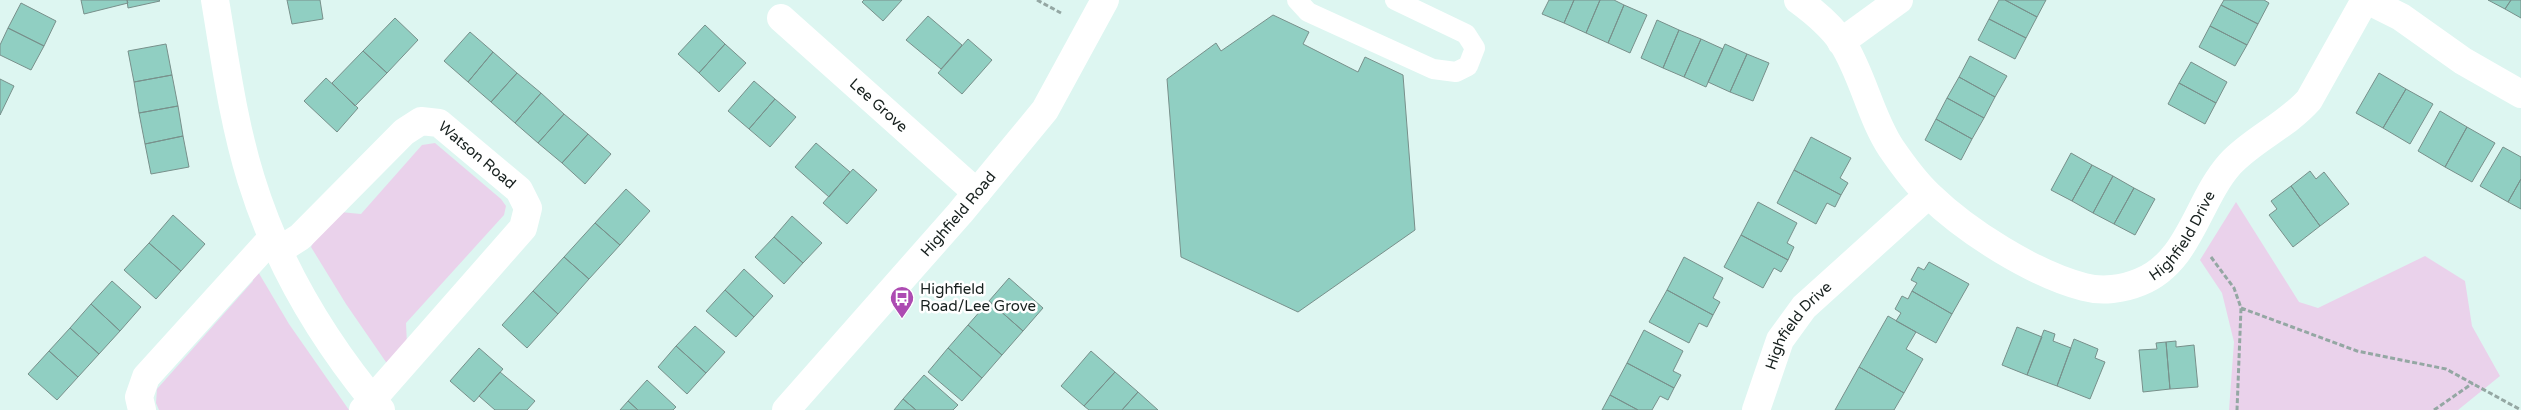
<svg xmlns="http://www.w3.org/2000/svg" width="2521" height="410" font-family="'Varela Round',sans-serif">
  <rect width="100%" height="100%" fill="#ddf6f1"/>
  <path fill="#ead2eb" d="M 435,143 L 501,199 L 506,206 L 504,215 L 406,323 L 407,345 L 388,365 L 346,304 L 311,247 L 316,237 L 340,212 L 361,214 L 422,145 Z
    M 2236,202 L 2299,302 L 2318,308 L 2425,256 L 2465,281 L 2472,326 L 2500,376 L 2458,410 L 2229,410 L 2234,342 L 2222,293 L 2200,260 Z
    M 257,270 L 289,324 L 349,410 L 159,410 L 156,403 L 157,389 L 253,281 L 251,273 Z"/>
  <path fill="#90cfc2" stroke="#78908b" d="M 81,0 L 127,0 L 128,3 L 84,14 Z
    M 127,0 L 159,0 L 160,1 L 128,8 Z
    M 287,0 L 320,0 L 323,19 L 292,24 Z
    M 864,0 L 902,0 L 883,21 L 862,2 Z
    M 1549,0 L 1574,0 L 1564,23 L 1542,14 Z
    M 1574,0 L 1600,0 L 1586,33 L 1564,23 Z
    M 1600,0 L 1614,0 L 1624,5 L 1608,43 L 1586,33 Z
    M 1999,0 L 2005,0 L 2037,17 L 2026,38 L 1989,19 Z
    M 2005,0 L 2046,0 L 2037,17 Z
    M 2224,0 L 2264,0 L 2269,3 L 2258,24 L 2221,5 Z
    M 2488,0 L 2511,0 L 2505,9 Z
    M 2511,0 L 2521,0 L 2521,18 L 2505,9 Z
    M 21,3 L 56,21 L 44,46 L 8,28 Z
    M 1624,5 L 1647,15 L 1630,53 L 1608,43 Z
    M 2221,5 L 2258,24 L 2247,45 L 2210,26 Z
    M 1273,15 L 1309,32 L 1303,44 L 1358,72 L 1365,57 L 1403,75 L 1415,230 L 1298,312 L 1181,257 L 1167,79 L 1216,43 L 1221,51 Z
    M 928,16 L 962,45 L 941,69 L 906,40 Z
    M 395,18 L 418,40 L 387,73 L 363,51 Z
    M 1989,19 L 2026,38 L 2015,59 L 1978,40 Z
    M 1657,20 L 1679,30 L 1663,68 L 1641,58 Z
    M 705,25 L 725,44 L 699,73 L 678,54 Z
    M 2210,26 L 2247,45 L 2235,66 L 2199,47 Z
    M 8,28 L 44,46 L 31,70 L 0,55 L 0,45 Z
    M 1679,30 L 1701,39 L 1684,77 L 1663,68 Z
    M 470,32 L 493,52 L 468,82 L 444,61 Z
    M 968,39 L 992,60 L 962,94 L 938,73 Z
    M 1701,39 L 1723,49 L 1706,87 L 1684,77 Z
    M 166,44 L 172,75 L 134,82 L 128,51 Z
    M 725,44 L 746,63 L 719,92 L 699,73 Z
    M 1725,44 L 1747,54 L 1730,92 L 1708,82 Z
    M 363,51 L 387,73 L 355,106 L 332,83 Z
    M 493,52 L 517,73 L 491,102 L 468,82 Z
    M 1747,54 L 1769,63 L 1753,101 L 1730,92 Z
    M 1970,56 L 2007,76 L 1995,97 L 1959,77 Z
    M 2191,62 L 2227,82 L 2216,103 L 2179,83 Z
    M 517,73 L 541,93 L 515,123 L 491,102 Z
    M 2379,73 L 2406,89 L 2383,128 L 2356,113 Z
    M 172,75 L 178,106 L 139,113 L 134,82 Z
    M 1959,77 L 1995,97 L 1984,118 L 1947,98 Z
    M 326,78 L 358,108 L 337,132 L 304,101 Z
    M 0,79 L 14,86 L 0,115 Z
    M 754,81 L 775,99 L 749,129 L 728,111 Z
    M 2179,83 L 2216,103 L 2205,124 L 2168,104 Z
    M 2406,89 L 2433,104 L 2410,144 L 2383,128 Z
    M 541,93 L 564,114 L 538,143 L 515,123 Z
    M 1947,98 L 1984,118 L 1972,139 L 1936,119 Z
    M 775,99 L 796,117 L 770,147 L 749,129 Z
    M 178,106 L 183,136 L 145,144 L 139,113 Z
    M 2440,111 L 2467,127 L 2445,167 L 2418,151 Z
    M 564,114 L 588,134 L 562,163 L 538,143 Z
    M 1936,119 L 1972,139 L 1961,160 L 1925,140 Z
    M 2467,127 L 2495,143 L 2472,182 L 2445,167 Z
    M 588,134 L 611,154 L 585,184 L 562,163 Z
    M 183,136 L 189,167 L 151,174 L 145,144 Z
    M 1811,137 L 1851,158 L 1840,178 L 1848,183 L 1841,195 L 1794,170 Z
    M 816,143 L 850,172 L 829,197 L 795,167 Z
    M 2503,147 L 2521,157 L 2521,179 L 2508,202 L 2480,186 Z
    M 2071,153 L 2092,165 L 2072,201 L 2051,190 Z
    M 2092,165 L 2113,176 L 2093,213 L 2072,201 Z
    M 853,169 L 877,190 L 847,224 L 823,203 Z
    M 1794,170 L 1841,195 L 1835,207 L 1827,203 L 1816,224 L 1777,203 Z
    M 2310,171 L 2316,179 L 2324,172 L 2349,204 L 2320,226 L 2291,186 Z
    M 2113,176 L 2134,188 L 2114,224 L 2093,213 Z
    M 2521,179 L 2521,209 L 2508,202 Z
    M 2291,186 L 2320,226 L 2293,247 L 2269,215 L 2277,209 L 2271,201 Z
    M 2134,188 L 2155,199 L 2135,235 L 2114,224 Z
    M 626,189 L 650,211 L 620,245 L 595,223 Z
    M 1758,202 L 1797,223 L 1787,243 L 1794,247 L 1788,260 L 1741,235 Z
    M 173,215 L 205,244 L 181,271 L 149,243 Z
    M 792,216 L 822,243 L 803,263 L 774,237 Z
    M 595,223 L 620,245 L 589,279 L 564,257 Z
    M 1741,235 L 1788,260 L 1781,272 L 1774,268 L 1763,288 L 1724,267 Z
    M 774,237 L 803,263 L 784,284 L 755,257 Z
    M 149,243 L 181,271 L 156,299 L 124,270 Z
    M 564,257 L 589,279 L 558,314 L 533,291 Z
    M 1684,257 L 1723,278 L 1713,298 L 1720,302 L 1713,315 L 1667,290 Z
    M 1929,262 L 1969,284 L 1952,314 L 1912,291 L 1917,283 L 1911,280 L 1918,267 L 1924,270 Z
    M 744,269 L 773,296 L 754,317 L 725,290 Z
    M 1009,278 L 1043,308 L 1023,331 L 989,301 Z
    M 112,281 L 141,307 L 120,331 L 91,304 Z
    M 725,290 L 754,317 L 736,337 L 706,311 Z
    M 1667,290 L 1713,315 L 1707,327 L 1699,323 L 1689,343 L 1649,322 Z
    M 533,291 L 558,314 L 527,348 L 502,325 Z
    M 1912,291 L 1952,314 L 1936,343 L 1896,321 L 1901,313 L 1895,309 L 1902,296 L 1908,299 Z
    M 989,301 L 1023,331 L 1002,355 L 968,325 Z
    M 91,304 L 120,331 L 99,354 L 70,328 Z
    M 1888,316 L 1916,332 L 1906,349 L 1923,359 L 1904,393 L 1859,367 Z
    M 968,325 L 1002,355 L 982,378 L 948,348 Z
    M 695,326 L 725,352 L 706,373 L 676,346 Z
    M 2017,327 L 2042,337 L 2027,375 L 2002,365 Z
    M 70,328 L 99,354 L 78,377 L 49,351 Z
    M 1644,330 L 1683,351 L 1673,371 L 1681,375 L 1674,388 L 1627,363 Z
    M 2044,330 L 2055,334 L 2053,341 L 2071,348 L 2057,386 L 2027,375 Z
    M 2074,339 L 2098,349 L 2095,358 L 2105,362 L 2090,399 L 2057,386 Z
    M 2176,341 L 2176,347 L 2194,345 L 2198,387 L 2170,389 L 2166,342 Z
    M 2166,342 L 2170,389 L 2143,392 L 2139,350 L 2157,349 L 2156,343 Z
    M 676,346 L 706,373 L 687,394 L 658,367 Z
    M 479,348 L 503,369 L 474,402 L 450,381 Z
    M 948,348 L 982,378 L 962,401 L 928,372 Z
    M 49,351 L 78,377 L 57,400 L 28,374 Z
    M 1091,351 L 1115,372 L 1084,406 L 1061,386 Z
    M 1627,363 L 1674,388 L 1668,400 L 1660,396 L 1652,410 L 1638,410 L 1610,395 Z
    M 1859,367 L 1904,393 L 1894,410 L 1835,410 Z
    M 500,372 L 535,401 L 527,410 L 495,410 L 479,396 Z
    M 1115,372 L 1138,392 L 1122,410 L 1089,410 L 1084,406 Z
    M 924,375 L 958,405 L 953,410 L 916,410 L 903,399 Z
    M 647,380 L 676,407 L 673,410 L 638,410 L 628,401 Z
    M 1138,392 L 1158,410 L 1122,410 Z
    M 1610,395 L 1638,410 L 1602,410 Z
    M 903,399 L 916,410 L 894,410 Z
    M 628,401 L 638,410 L 620,410 Z"/>
  <g fill="none" stroke-linecap="round" stroke-linejoin="round">
    <path stroke="#94a7a3" stroke-width="3" stroke-dasharray="5 2.5" stroke-linecap="butt" d="M 1037,0 L 1061,13
      M 2211,257 L 2234,288 L 2241,308 L 2237,410
      M 2241,308 L 2357,351 L 2446,369 L 2521,410
      M 2434,410 L 2473,383"/>
    <path stroke="#fff" stroke-width="20" d="M 1297,0 L 1308,12 L 1433,69 L 1456,72 L 1468,66 L 1475,48 L 1466,34 L 1395,0"/>
    <g stroke="#fff" stroke-width="28">
      <path d="M 215,0 C 225,60 233,121 251,179 C 277,264 324,342 381,410"/>
      <path id="s1" d="M 1798,0 C 1813,11 1831,26 1842,42 C 1863,75 1870,116 1891,148 C 1902,164 1916,183 1929,195 C 1967,232 2034,274 2084,287 C 2102,292 2123,289 2140,282 C 2190,262 2197,201 2230,164 C 2253,139 2286,126 2309,100 L 2365,0"/>
      <path d="M 2367,0 L 2401,17 L 2463,61 L 2521,94"/>
      <path id="s2" d="M 781,18 L 977,193"/>
      <path d="M 1841,42 L 1899,0"/>
      <path id="s3" d="M 278,251 L 300,237 L 404,132 L 421,121 L 439,123 L 519,190 L 528,208 L 523,228 L 363,410"/>
      <path d="M 142,410 L 139,397 L 146,377 L 272,238"/>
      <path id="s4" d="M 1756,410 L 1780,340 L 1804,307 L 1928,195"/>
    </g>
    <path stroke="#fff" stroke-width="28" id="s5" d="M 786,410 L 960,213 L 1045,110 L 1105,0"/>
  </g>
  <defs>
    <g id="bus-pin" transform="scale(1.25)"><path d="M0 17L-7.5 6A9.5 9.5 0 1 1 7.5 6Z" fill="#ad4bb2" stroke="#fff"/><path d="M-5-6H5V4H4V6H2V4H-2V6H-4V4H-5ZM-3.5-4V0h7V-4ZM-3.5 1.2v1.5H-2V1.2ZM2 1.2v1.5H3.5V1.2Z" fill="#fff"/></g>
  </defs>
  <g fill-rule="evenodd">
    <use href="#bus-pin" x="902" y="298"/>
  </g>
  <g text-anchor="middle" dominant-baseline="central" stroke-width="5" stroke-linejoin="round" paint-order="stroke">
    <g font-size="15" fill="#17201e" stroke="#fff">
      <text stroke="none"><textPath href="#s2" startOffset="131">Lee Grove</textPath></text>
      <text stroke="none"><textPath href="#s3" startOffset="262">Watson Road</textPath></text>
      <text stroke="none"><textPath href="#s5" startOffset="261">Highfield Road</textPath></text>
      <text stroke="none"><textPath href="#s1" startOffset="542">Highfield Drive</textPath></text>
      <text stroke="none"><textPath href="#s4" startOffset="96">Highfield Drive</textPath></text>
    </g>
    <g font-size="15" fill="#17201e" stroke="#fff" text-anchor="start">
      <text x="920" y="289">Highfield<tspan x="920" dy="17">Road/Lee Grove</tspan></text>
    </g>
  </g>
</svg>
